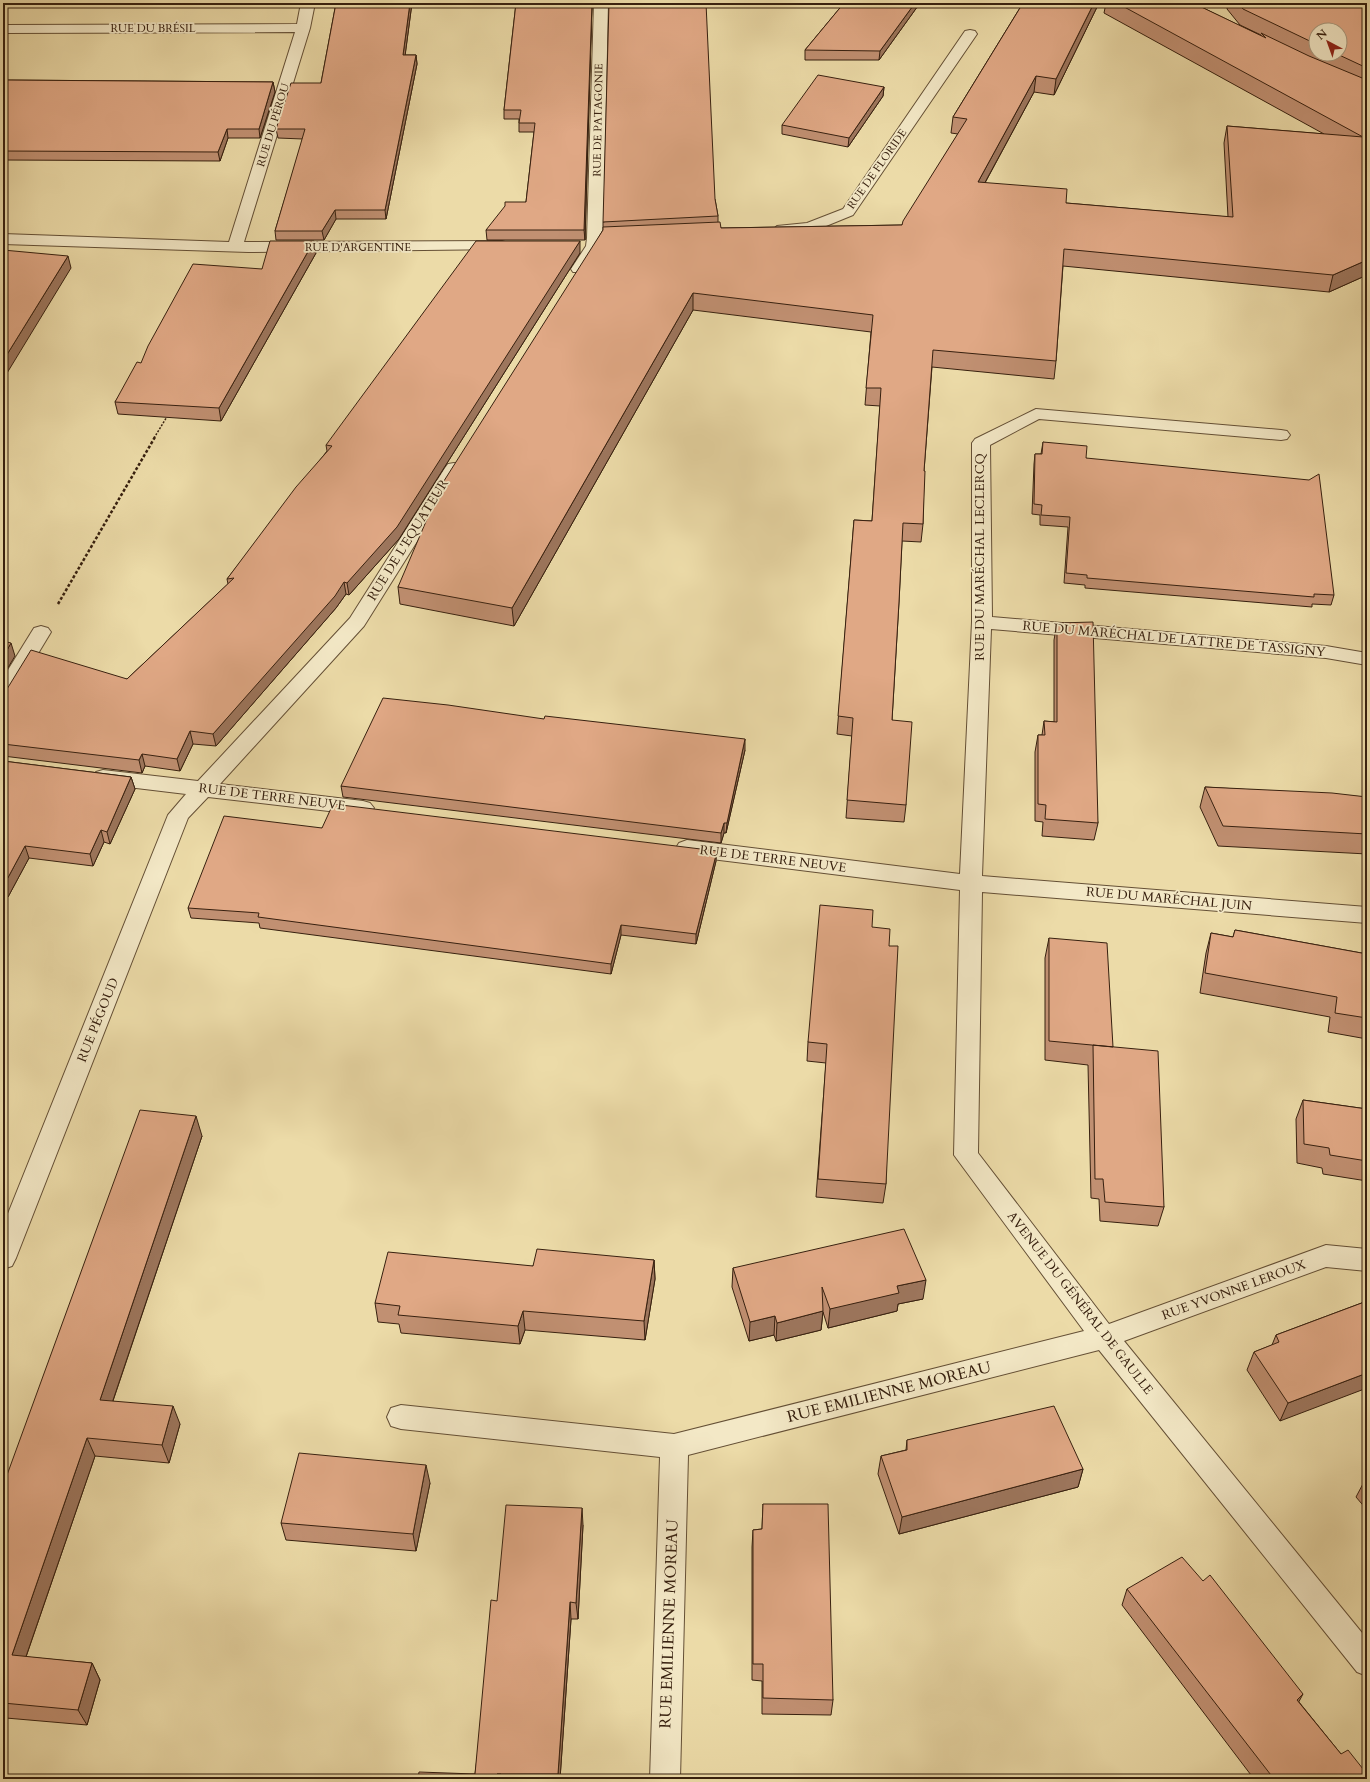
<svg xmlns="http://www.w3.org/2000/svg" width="1370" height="1782" font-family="Cardo,serif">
  <rect width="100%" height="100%" fill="#ecdba8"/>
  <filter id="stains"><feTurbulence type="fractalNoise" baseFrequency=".005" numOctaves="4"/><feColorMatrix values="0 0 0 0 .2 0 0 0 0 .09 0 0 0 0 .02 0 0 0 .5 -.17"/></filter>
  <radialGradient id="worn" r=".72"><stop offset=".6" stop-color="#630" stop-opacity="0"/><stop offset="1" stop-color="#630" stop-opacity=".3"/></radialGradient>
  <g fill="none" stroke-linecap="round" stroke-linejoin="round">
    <g stroke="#644f35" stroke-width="2">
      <path id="service" d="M 41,626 L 48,628 L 51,632 L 10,700 L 3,702 L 3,678 L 34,628 Z"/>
    </g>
    <g stroke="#644f35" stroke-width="2">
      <path id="minor" d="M 301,3 L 315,3 L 310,28 L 244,242 L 502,241 L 508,243 L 510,246 L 508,249 L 248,252 L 3,244 L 3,234 L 229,242 L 295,32 L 3,33 L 3,25 L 297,24 Z
        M 594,3 L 608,3 L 603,238 L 602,246 L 587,269 L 585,272 L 573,272 L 571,269 L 586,246 L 587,238 Z
        M 970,30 L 975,31 L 977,34 L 853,215 L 809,233 L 777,232 L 774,229 L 777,226 L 807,223 L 843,209 L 965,31 Z
        M 1036,409 L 1281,430 L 1287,431 L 1290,435 L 1287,439 L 1281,440 L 1039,419 L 990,445 L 992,617 L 1326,646 L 1367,653 L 1367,665 L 1326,658 L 991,629 L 982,876 L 1367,907 L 1367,923 L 982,892 L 978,1153 L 1109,1324 L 1326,1245 L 1367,1249 L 1367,1271 L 1326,1267 L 1124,1341 L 1367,1639 L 1367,1676 L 1357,1672 L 1099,1350 L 688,1455 L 680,1779 L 650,1779 L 660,1457 L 401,1429 L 391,1426 L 387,1417 L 391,1408 L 401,1405 L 674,1434 L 1084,1331 L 954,1155 L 960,890 L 687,856 L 679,853 L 676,848 L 679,843 L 687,840 L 960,874 L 972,622 L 972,443 L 975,439 Z
        M 454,463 L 460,464 L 463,468 L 364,626 L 220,784 L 363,801 L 370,803 L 374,808 L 370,813 L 363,815 L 208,797 L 188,818 L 16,1258 L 12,1266 L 3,1269 L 3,1226 L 168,815 L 186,794 L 103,784 L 96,782 L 93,777 L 96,772 L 103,770 L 198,781 L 350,618 L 445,468 L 448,464 Z"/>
    </g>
    <path stroke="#37200f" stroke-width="1.5" stroke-dasharray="2 1.5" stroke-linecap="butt" d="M 154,438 L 168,415"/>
    <path stroke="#37200f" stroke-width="2.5" stroke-dasharray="3 2" stroke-linecap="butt" d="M 58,604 L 155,437"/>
    <use href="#service" fill="#f3e8c6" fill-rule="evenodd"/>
    <use href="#minor" fill="#f3e8c6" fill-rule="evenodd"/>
  </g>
  <path fill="#c19072" stroke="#37200f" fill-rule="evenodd" d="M 336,3 L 412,3 L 405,55 L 416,55 L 417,64 L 386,219 L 336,219 L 324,240 L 276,240 L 275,231 L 303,139 L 278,138 L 276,129 L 321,83 Z
    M 516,3 L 592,3 L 585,240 L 487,240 L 486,230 L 526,202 L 534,132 L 519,132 L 519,119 L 504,119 L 504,110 Z
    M 844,3 L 920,3 L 879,60 L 805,60 L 805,50 Z
    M 1023,3 L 1099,3 L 1054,95 L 1034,92 L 985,183 L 1066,203 L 1228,217 L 1224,143 L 1227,126 L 1324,134 L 1104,13 L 1106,3 L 1193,3 L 1261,36 L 1261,35 L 1240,25 L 1227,9 L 1228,3 L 1367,3 L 1367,275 L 1329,292 L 1063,266 L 1056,361 L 1054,379 L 932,367 L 924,471 L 923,524 L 921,542 L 902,541 L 899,602 L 892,720 L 906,805 L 904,822 L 846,818 L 852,736 L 837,734 L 854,520 L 872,521 L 880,406 L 865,405 L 871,332 L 693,310 L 514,626 L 400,604 L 398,587 L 603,230 L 603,222 L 715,199 L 718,216 L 718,222 L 721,228 L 902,225 L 958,134 L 951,133 L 953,117 ZM 1316,30 L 1340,54 L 1316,54 Z
    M 3,80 L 273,82 L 275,92 L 260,138 L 228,138 L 220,161 L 3,160 Z
    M 884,87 L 883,96 L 848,147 L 782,134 L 782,125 Z
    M 316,253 L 221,421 L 118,414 L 115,402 L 141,363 L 262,269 Z
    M 580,253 L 399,539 L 349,595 L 346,594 L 336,608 L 216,746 L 193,744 L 180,771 L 145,766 L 142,773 L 3,756 L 3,690 L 127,679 L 228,584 L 227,579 L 327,451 L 326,445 Z
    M 1043,442 L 1086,458 L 1334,595 L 1331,605 L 1312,604 L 1312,607 L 1085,588 L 1085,585 L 1064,583 L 1068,527 L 1040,525 L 1040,515 L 1032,514 L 1034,464 L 1035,454 L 1041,454 Z
    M 1057,623 L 1098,823 L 1094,840 L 1042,836 L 1043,822 L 1035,821 L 1035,752 L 1038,735 L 1042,735 L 1044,721 L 1054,722 L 1054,640 Z
    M 745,750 L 726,833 L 724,833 L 721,843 L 343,797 L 341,786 Z
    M 3,761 L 131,777 L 135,789 L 110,844 L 104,842 L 93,866 L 29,858 L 8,897 L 3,896 Z
    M 1205,787 L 1367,797 L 1367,854 L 1218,846 L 1200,807 Z
    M 322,828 L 716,861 L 696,944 L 621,935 L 611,974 L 260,928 L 259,923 L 191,918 L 188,908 Z
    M 872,927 L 889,946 L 886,1184 L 883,1203 L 816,1197 L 826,1063 L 807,1061 L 808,1042 Z
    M 1235,930 L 1367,954 L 1367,1039 L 1328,1032 L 1330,1017 L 1200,993 L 1206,953 L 1211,933 L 1233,937 Z
    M 1049,938 L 1113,1047 L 1164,1207 L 1158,1226 L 1100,1221 L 1099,1199 L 1091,1198 L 1088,1065 L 1045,1060 L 1045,958 Z
    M 1303,1100 L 1367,1109 L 1367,1181 L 1323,1174 L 1322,1168 L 1297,1163 L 1296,1119 Z
    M 202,1136 L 113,1401 L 180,1424 L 169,1463 L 95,1456 L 26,1657 L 92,1663 L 100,1680 L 87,1725 L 6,1718 L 3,1727 L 3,1486 Z
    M 654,1260 L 655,1279 L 645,1340 L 525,1330 L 520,1344 L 401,1333 L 399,1324 L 378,1322 L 375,1303 L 533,1266 Z
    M 733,1268 L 923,1299 L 898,1304 L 897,1311 L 828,1328 L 823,1312 L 821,1330 L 776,1341 L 774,1335 L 749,1341 L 732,1287 Z
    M 1367,1301 L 1280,1421 L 1247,1370 L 1254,1352 L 1272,1345 L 1276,1335 Z
    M 907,1440 L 1083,1469 L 1078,1487 L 899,1534 L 878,1474 L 881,1456 L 906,1450 Z
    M 1367,1479 L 1367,1510 L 1356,1497 L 1365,1480 Z
    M 430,1483 L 416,1551 L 286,1540 L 281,1523 Z
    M 763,1504 L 833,1700 L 831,1715 L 762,1714 L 762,1681 L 752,1680 L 752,1547 L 753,1530 L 762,1529 Z
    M 583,1525 L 578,1619 L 571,1619 L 560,1779 L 418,1779 L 475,1774 L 497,1601 Z
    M 1127,1589 L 1299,1702 L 1341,1754 L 1367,1779 L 1254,1779 L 1122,1605 Z"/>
  <path fill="#9d765d" stroke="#37200f" d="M 410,3 L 412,3 L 404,64 L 403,55 Z
    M 592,3 L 585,240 L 584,230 Z
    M 915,3 L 920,3 L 879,60 L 880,51 Z
    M 1094,3 L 1099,3 L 1054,95 L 1056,79 Z
    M 416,55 L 417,64 L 386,219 L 385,210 Z
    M 1036,76 L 1034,92 L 976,199 L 978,182 Z
    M 273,82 L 275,92 L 260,138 L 259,129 Z
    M 884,87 L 883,96 L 848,147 L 849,138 Z
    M 227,129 L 228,138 L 220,161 L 218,152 Z
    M 335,210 L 336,219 L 324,240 L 322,231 Z
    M 314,241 L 316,253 L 221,421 L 219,408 Z
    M 580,241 L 580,253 L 399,539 L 349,595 L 347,583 Z
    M 68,256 L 71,268 L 4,378 L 4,380 L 3,382 L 3,361 Z
    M 1367,260 L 1367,275 L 1329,292 L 1333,275 Z
    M 693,293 L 693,310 L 514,626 L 512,608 Z
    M 344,582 L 346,594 L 336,608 L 216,746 L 213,734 Z
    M 11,643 L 15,656 L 3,676 L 3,657 Z
    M 190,731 L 193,744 L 180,771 L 177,759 Z
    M 745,739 L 745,750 L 726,833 L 727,823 Z
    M 142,754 L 145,766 L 142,773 L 139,760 Z
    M 131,777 L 135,789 L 110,844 L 107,832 Z
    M 724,823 L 724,833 L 721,843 L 721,833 Z
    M 101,830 L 104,842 L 93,866 L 90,854 Z
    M 25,846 L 29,858 L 8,897 L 4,885 Z
    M 717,851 L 716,861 L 696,944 L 696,934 Z
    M 621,925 L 621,935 L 611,974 L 611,964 Z
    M 196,1116 L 202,1136 L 107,1418 L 100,1400 Z
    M 654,1260 L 655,1279 L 645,1340 L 644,1321 Z
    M 926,1280 L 923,1299 L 898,1304 L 897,1311 L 828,1328 L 830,1309 L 897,1286 Z
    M 523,1311 L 525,1330 L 520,1344 L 518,1326 Z
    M 823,1311 L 821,1330 L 776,1341 L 777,1323 Z
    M 775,1316 L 774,1335 L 749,1341 L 750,1322 Z
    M 1367,1373 L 1367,1388 L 1280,1421 L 1288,1403 Z
    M 173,1406 L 180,1424 L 169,1463 L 162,1445 Z
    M 87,1438 L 95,1456 L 21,1671 L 12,1655 Z
    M 426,1465 L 430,1483 L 416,1551 L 413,1534 Z
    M 1083,1469 L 1078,1487 L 899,1534 L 902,1517 Z
    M 582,1508 L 583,1525 L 578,1619 L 576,1603 Z
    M 570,1602 L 571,1619 L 560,1779 L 559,1779 L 558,1774 Z
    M 92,1663 L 100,1680 L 87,1725 L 78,1710 Z
    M 1303,1694 L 1295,1709 L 1297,1700 Z
    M 3,1714 L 6,1718 L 3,1727 Z"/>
  <path fill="#e0a885" stroke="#37200f" d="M 336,3 L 410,3 L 403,55 L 416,55 L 385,210 L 335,210 L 322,231 L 275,231 L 305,129 L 276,129 L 291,83 L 321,83 Z
    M 516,3 L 592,3 L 584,230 L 486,230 L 505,206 L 505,202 L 526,202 L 535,123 L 519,123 L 521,110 L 504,110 Z
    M 609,3 L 706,3 L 715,199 L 718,216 L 603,222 Z
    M 844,3 L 915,3 L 880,51 L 805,50 Z
    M 1023,3 L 1094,3 L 1056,79 L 1036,76 L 978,182 L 1067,189 L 1066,203 L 1233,217 L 1227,126 L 1363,137 L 1117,3 L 1193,3 L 1266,38 L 1261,33 L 1309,56 L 1367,80 L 1367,260 L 1333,275 L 1064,249 L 1056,361 L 933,350 L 924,471 L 925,471 L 923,524 L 903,523 L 899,602 L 892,720 L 912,722 L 906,805 L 847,800 L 853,718 L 838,716 L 854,520 L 872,521 L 881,388 L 866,388 L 873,315 L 693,293 L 512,608 L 398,587 L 442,484 L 603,230 L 603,227 L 720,222 L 721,228 L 902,225 L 903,221 L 967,119 L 953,117 Z
    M 1238,3 L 1367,3 L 1367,68 L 1337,54 L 1340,54 L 1340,30 L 1316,30 L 1316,44 L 1243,9 Z
    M 818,75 L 884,87 L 849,138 L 782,125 Z
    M 3,80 L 273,82 L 259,129 L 227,129 L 218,152 L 3,151 Z
    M 270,241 L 314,241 L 219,408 L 115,402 L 137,362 L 141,363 L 148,346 L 193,264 L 262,269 Z
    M 476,241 L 580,241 L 397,527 L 347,583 L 344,582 L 335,596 L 213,734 L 190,731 L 177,759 L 142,754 L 139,760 L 3,744 L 3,690 L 7,689 L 31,650 L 127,679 L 234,578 L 227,579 L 296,487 L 332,446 L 326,445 Z
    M 3,250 L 68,256 L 3,361 Z
    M 1043,442 L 1087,446 L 1086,458 L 1309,480 L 1319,474 L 1334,595 L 1314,594 L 1314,597 L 1087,578 L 1087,575 L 1066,573 L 1070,517 L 1041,515 L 1042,505 L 1034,504 L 1035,454 L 1042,454 Z
    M 1093,622 L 1098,823 L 1045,819 L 1046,805 L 1038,804 L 1038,735 L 1045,735 L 1044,721 L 1057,722 L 1057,623 Z
    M 3,641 L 11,643 L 3,657 Z
    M 383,698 L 448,705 L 544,719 L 545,716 L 745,739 L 727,823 L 724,823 L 721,833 L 341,786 Z
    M 3,761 L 131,777 L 107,832 L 101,830 L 90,854 L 25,846 L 4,885 L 3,885 Z
    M 1205,787 L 1332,793 L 1367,797 L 1367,834 L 1223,826 Z
    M 333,804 L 717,851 L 696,934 L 621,925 L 611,964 L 258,917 L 259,913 L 188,908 L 224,816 L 322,828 Z
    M 820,905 L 873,910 L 872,927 L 890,929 L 889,946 L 898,946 L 886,1184 L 818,1179 L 827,1044 L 808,1042 Z
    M 1235,930 L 1367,954 L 1367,1018 L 1335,1013 L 1337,997 L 1205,973 L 1211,933 L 1233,937 Z
    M 1049,938 L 1107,943 L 1113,1047 L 1049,1041 Z
    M 1093,1045 L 1158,1051 L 1164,1207 L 1105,1202 L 1103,1179 L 1095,1179 Z
    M 1303,1100 L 1367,1109 L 1367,1161 L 1330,1155 L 1329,1148 L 1304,1144 Z
    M 140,1110 L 196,1116 L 100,1400 L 173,1406 L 162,1445 L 87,1438 L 12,1655 L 92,1663 L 78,1710 L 3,1703 L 3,1486 Z
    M 904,1229 L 926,1280 L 897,1286 L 899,1293 L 830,1309 L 822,1287 L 823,1311 L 777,1323 L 775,1316 L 750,1322 L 733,1268 Z
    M 537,1249 L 654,1260 L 644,1321 L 523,1311 L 518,1326 L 398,1315 L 400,1306 L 375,1303 L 388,1252 L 533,1266 Z
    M 1367,1301 L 1367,1373 L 1288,1403 L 1254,1352 L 1279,1342 L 1276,1335 Z
    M 1054,1406 L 1083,1469 L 902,1517 L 881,1456 L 907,1450 L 907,1440 Z
    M 299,1453 L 426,1465 L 413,1534 L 281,1523 Z
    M 763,1504 L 828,1504 L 833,1700 L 763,1698 L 763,1664 L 753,1664 L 753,1530 L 762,1529 Z
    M 506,1505 L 582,1508 L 576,1603 L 570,1602 L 558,1774 L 497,1774 L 501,1774 L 500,1779 L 418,1779 L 419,1772 L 475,1774 L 491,1600 L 497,1601 Z
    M 1182,1557 L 1203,1581 L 1210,1575 L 1303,1694 L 1297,1700 L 1341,1754 L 1348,1750 L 1367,1774 L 1367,1779 L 1274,1779 L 1127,1589 Z"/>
  <g text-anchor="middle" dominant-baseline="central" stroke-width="3.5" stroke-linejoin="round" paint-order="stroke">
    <g font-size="11" fill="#37200f" stroke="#f3e8c6">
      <text x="153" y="28">RUE DU BRÉSIL</text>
      <text transform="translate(598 120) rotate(-89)">RUE DE PATAGONIE</text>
      <text transform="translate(273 125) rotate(-73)">RUE DU PÉROU</text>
      <text transform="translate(877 169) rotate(-55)">RUE DE FLORIDE</text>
      <text x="358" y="247">RUE D'ARGENTINE</text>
    </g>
    <g font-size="13" fill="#37200f" stroke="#f3e8c6">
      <text transform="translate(408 540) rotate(-58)">RUE DE L'EQUATEUR</text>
      <text transform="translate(980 557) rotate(-90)">RUE DU MARÉCHAL LECLERCQ</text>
      <text transform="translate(1174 639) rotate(5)">RUE DU MARÉCHAL DE LATTRE DE TASSIGNY</text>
      <text transform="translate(272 797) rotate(7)">RUE DE TERRE NEUVE</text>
      <text transform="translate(773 859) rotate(7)">RUE DE TERRE NEUVE</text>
      <text transform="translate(1169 899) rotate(5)">RUE DU MARÉCHAL JUIN</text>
      <text transform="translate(98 1020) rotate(-68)">RUE PÉGOUD</text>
      <text transform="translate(1234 1290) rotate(-20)">RUE YVONNE LEROUX</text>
      <text transform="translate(1080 1303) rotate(52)">AVENUE DU GÉNÉRAL DE GAULLE</text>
    </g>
    <g font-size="16" fill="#37200f" stroke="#f3e8c6">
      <text transform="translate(889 1392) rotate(-14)">RUE EMILIENNE MOREAU</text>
      <text transform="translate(669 1624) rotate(-88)">RUE EMILIENNE MOREAU</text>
    </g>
  </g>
  <rect width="1370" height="1782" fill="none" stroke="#ecdba8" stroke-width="16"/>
  <rect x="4" y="4" width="1362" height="1774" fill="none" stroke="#37200f" stroke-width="2"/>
  <rect x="8" y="8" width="1354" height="1766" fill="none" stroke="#37200f"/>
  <g transform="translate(1328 42) rotate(319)"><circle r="19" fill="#f3e8c6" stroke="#a8987d"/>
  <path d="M0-3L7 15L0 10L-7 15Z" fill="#8f2418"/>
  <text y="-6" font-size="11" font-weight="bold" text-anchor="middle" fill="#37200f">N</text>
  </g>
  <rect width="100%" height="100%" filter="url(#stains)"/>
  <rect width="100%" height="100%" fill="url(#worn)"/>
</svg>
